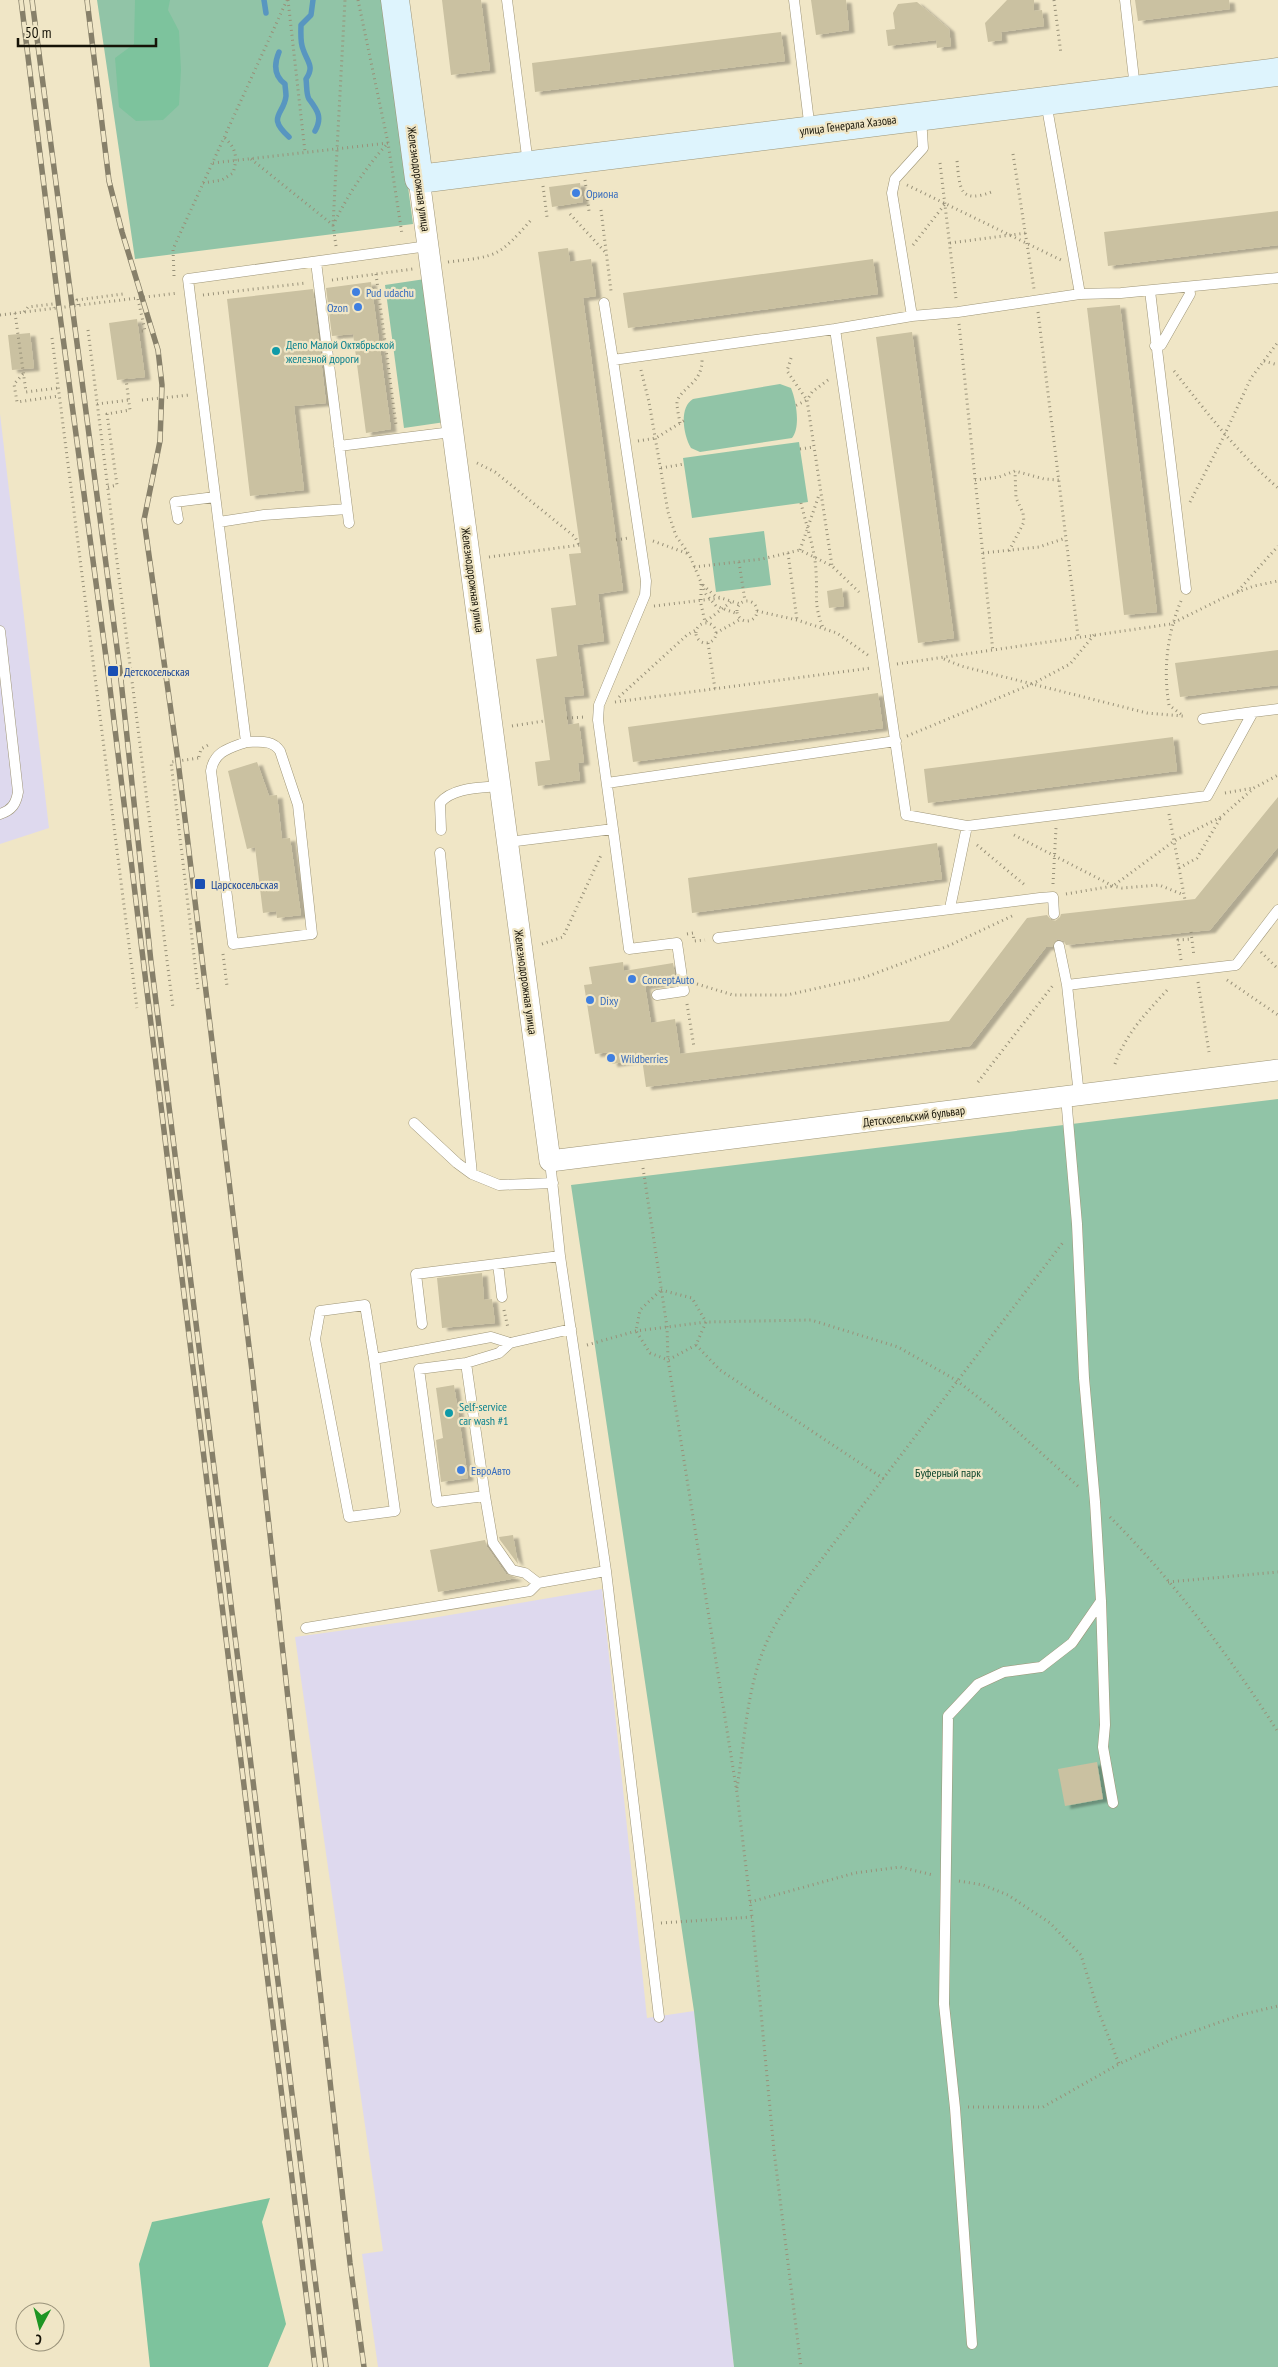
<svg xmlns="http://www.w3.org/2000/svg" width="1278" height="2367" font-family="'PT Sans Narrow',sans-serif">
  <defs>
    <filter id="shadow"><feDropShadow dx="5.5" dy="3" stdDeviation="1" flood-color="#0004"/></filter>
  </defs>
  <rect width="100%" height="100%" fill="#f0e6c6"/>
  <path fill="#ded9ee" d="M 0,414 L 49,828 L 0,844 Z
    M 602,1589 L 647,2018 L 694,2011 L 734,2367 L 378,2367 L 362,2254 L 383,2251 L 295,1637 L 432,1618 Z"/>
  <path fill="#91c4a7" d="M 97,0 L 383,0 L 413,224 L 135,259 Z
    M 425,279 L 445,422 L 404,428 L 385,285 Z
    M 780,384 L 791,388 C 796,400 801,427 792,438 L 700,452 L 691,448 C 683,435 679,407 693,399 Z
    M 799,442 L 808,502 L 692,518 L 683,458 Z
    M 764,531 L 771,585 L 716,592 L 709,538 Z
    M 1278,1099 L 1278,2367 L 734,2367 L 694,2011 L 571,1185 Z"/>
  <path fill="#7dc39d" d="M 135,0 L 170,0 L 168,10 L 179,31 L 181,70 L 179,105 L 163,120 L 136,121 L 119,107 L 115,58 L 134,44 Z
    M 270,2198 L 262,2222 L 286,2324 L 268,2367 L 150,2367 L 139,2264 L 152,2222 Z"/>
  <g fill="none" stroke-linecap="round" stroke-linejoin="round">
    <path stroke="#5896c0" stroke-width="5.5" d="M 264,0 L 266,13
      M 313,0 L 311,15 L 301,25 C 301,32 300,42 303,49 C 307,62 315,66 306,79 C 307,85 306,94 309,99 C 317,110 323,117 315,131
      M 279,52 C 274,64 274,76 285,84 C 285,87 286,92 286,96 C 284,115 266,116 289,137"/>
  </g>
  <path fill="#cac1a1" filter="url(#shadow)" d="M 442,0 L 481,0 L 490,70 L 451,75 Z
    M 811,0 L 846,0 L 849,30 L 816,35 Z
    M 1007,0 L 1034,0 L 1034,11 L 1042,10 L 1044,26 L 1001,32 L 1002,40 L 988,42 L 985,23 Z
    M 1135,0 L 1229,0 L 1230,9 L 1138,21 Z
    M 917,2 L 949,29 L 951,46 L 937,48 L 936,40 L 888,46 L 886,30 L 895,29 L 893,13 L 898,4 Z
    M 781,32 L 785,61 L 535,92 L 532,63 Z
    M 580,183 L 583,202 L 552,207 L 549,187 Z
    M 1278,211 L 1278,245 L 1108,266 L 1104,232 Z
    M 568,248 L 570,262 L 591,259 L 596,296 L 583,298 L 623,590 L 598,594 L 604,641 L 577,645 L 584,695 L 564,697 L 568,725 L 579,723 L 584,762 L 578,763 L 580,780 L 538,786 L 535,762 L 550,760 L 536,659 L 557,656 L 551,608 L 576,605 L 569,554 L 581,553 L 538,252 Z
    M 873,259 L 878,294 L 628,328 L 623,293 Z
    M 371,282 L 391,429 L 366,433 L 353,334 L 332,336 L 326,288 Z
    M 313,289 L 326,403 L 294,406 L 304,490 L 250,496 L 227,299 Z
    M 1120,305 L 1157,612 L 1124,615 L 1087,308 Z
    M 137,319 L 145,377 L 117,380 L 109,323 Z
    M 912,332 L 954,638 L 918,643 L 876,337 Z
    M 30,333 L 34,368 L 12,370 L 8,335 Z
    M 842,588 L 844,606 L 829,608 L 827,591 Z
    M 1278,650 L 1278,685 L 1180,697 L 1175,663 Z
    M 878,693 L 883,728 L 633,762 L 628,727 Z
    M 1173,737 L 1177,771 L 928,803 L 924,769 Z
    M 257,762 L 269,796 L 277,795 L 282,839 L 290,838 L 301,915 L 277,918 L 276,911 L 263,913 L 255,847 L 247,849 L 228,771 Z
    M 1278,797 L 1278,847 L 1210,930 L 1066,945 L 1064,941 L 1057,939 L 1052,947 L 1046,947 L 970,1046 L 646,1087 L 642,1059 L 612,1064 L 610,1052 L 595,1054 L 584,985 L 592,984 L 589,967 L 623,962 L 624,971 L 673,963 L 676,981 L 645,986 L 651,1023 L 675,1019 L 680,1054 L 949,1021 L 1027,918 L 1047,915 L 1051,920 L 1055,921 L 1060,917 L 1061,914 L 1195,899 Z
    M 937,843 L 942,879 L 692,913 L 688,878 Z
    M 482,1273 L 484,1300 L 492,1299 L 495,1323 L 442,1328 L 437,1278 Z
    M 454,1385 L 468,1478 L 441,1482 L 436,1440 L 443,1438 L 436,1388 Z
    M 513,1535 L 518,1564 L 500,1540 L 499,1537 Z
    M 485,1540 L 487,1547 L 506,1574 L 517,1578 L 438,1592 L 430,1550 Z
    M 1097,1762 L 1103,1799 L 1065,1806 L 1058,1769 Z"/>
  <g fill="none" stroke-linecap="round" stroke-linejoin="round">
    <g stroke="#9e9577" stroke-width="11">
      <path id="lane" d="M 507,0 L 528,164
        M 794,0 L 810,130
        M 1125,0 L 1135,88
        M 1046,102 L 1080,294 L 1121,293 L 1278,278
        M 921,117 L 923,148 L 895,179 L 892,193 L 912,316 L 835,329 L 906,815 L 967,826 L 1207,796 L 1253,712 L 1278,709
        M 316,262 L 349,523
        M 1150,291 L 1186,589
        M 604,303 L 613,360
        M 912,316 L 958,312 L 1080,294
        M 1155,346 L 1161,345 L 1190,294 L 1189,287
        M 339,446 L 452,432
        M 178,519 L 175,502 L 215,497
        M 219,522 L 264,515 L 347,509
        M 0,631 L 18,792 C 16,804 12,810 0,814
        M 1203,719 L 1253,712
        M 246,742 L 188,279 L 428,246
        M 246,742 C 259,742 272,739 280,751 L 298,805 L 312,934 L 233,944 L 211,771 C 214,751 230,748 246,742 Z
        M 607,783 L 896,741
        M 613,829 L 629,949 L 677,943 L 684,991 L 657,995
        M 441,830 L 440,803 C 453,787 481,788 501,786
        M 508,842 L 613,829 L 598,720 L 599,705 L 645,595 L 646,581 L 613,360 L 835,329
        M 440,853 L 472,1174 L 499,1185 L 553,1183
        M 950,908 L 967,826
        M 718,938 L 1040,898 L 1053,897 L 1054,914
        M 1059,946 L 1067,985
        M 1079,1095 L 1067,985 L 1236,965 L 1278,910
        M 1066,1097 L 1077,1224 L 1084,1378 L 1095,1502 L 1101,1601 L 1105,1725 L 1103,1747 L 1113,1803
        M 414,1123 L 457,1163 L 472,1174
        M 550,1161 L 560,1256 L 606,1571 L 659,2017
        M 498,1264 L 502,1297
        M 422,1324 L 416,1274 L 560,1256
        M 374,1359 L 365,1305 L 320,1311 L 315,1339 L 349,1517 L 395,1511 L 374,1359 L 491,1337 L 510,1343
        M 466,1363 L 485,1496 L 437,1502 L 419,1369 L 466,1363 L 499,1353 L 510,1343 L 571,1329
        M 485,1496 L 493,1543 L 512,1570 L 525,1573 L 538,1583
        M 306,1628 L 530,1591 L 538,1583 L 606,1571
        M 972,2344 L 955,2108 L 944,2004 L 948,1716 L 978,1684 L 1004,1672 L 1041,1667 L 1072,1643 L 1101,1601"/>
    </g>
    <g stroke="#9e9577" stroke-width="22">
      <path id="street" d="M 419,179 L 550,1161 L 1278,1070"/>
    </g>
    <g stroke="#9e9577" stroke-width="29">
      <path id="secondary" d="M 395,0 L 419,179 L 1278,72"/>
    </g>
    <path stroke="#989179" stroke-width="3" stroke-dasharray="1 4" stroke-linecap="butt" d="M 288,0 L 305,152
      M 358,0 L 388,143 L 402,234
      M 1054,0 L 1061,54
      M 1013,154 L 1034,289
      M 251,159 L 333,225 C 348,195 365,168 388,143
      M 957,161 C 960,189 959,205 994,191
      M 213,163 L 388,143
      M 940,163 L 956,298
      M 585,180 L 589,211
      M 203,183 L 222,180 L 233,173 C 238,157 236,148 224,137
      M 907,185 L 1061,260
      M 543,186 L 547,217
      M 601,210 L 611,291
      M 570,214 L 605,252
      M 950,243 L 1026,233
      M 913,245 L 945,204
      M 336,246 L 333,225 L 345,0
      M 448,262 C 499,256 498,257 532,219
      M 376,274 L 396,425
      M 174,276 L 173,249 L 287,0
      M 332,280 L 413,269
      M 203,295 L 306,283
      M 138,299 L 145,331 L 139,331
      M 78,305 L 77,300 L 123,294
      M 24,312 L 28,307 L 53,304 L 54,308
      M 1038,312 L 1078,636
      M 15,313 L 26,392 L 58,388
      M 0,315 L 178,293
      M 959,324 L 993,652
      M 88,330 L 173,1008
      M 52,338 L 137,1008
      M 791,358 L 787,371 L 807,400 L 795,406
      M 1264,361 L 1278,365
      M 641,370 L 649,402 L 668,512 L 676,536 L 689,554 L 706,594 L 716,606 L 738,614
      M 1174,371 C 1207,413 1238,453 1278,488
      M 23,374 L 14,384 L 17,402 L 59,396
      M 828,380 L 812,392 L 807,400 L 832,566
      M 142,400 L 190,395
      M 97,404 L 129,400
      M 680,423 C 679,417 677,409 677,403 C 679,388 702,385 702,360
      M 638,441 L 656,438 L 685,420
      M 800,449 L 814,447
      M 477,463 L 495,472 L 575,537 L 579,545
      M 661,468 L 684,464
      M 975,480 L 999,477 L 1015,471 L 1044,479 L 1059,480
      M 108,487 L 117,485 L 107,414 L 130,410 L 126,379
      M 1190,502 L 1224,436 L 1251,378 L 1278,342
      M 801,503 C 806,525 815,549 816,571 C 818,597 813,602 823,628
      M 616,540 L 628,538
      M 653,541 L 689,554
      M 800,550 L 819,495
      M 1009,551 L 1024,522 L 1023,513 L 1016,498 L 1015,471
      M 788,553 L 797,620
      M 983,553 L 1039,547 L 1066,538
      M 489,557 L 580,545
      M 739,562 L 745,601
      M 694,567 L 762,559 L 800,550 L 832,566 L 859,592
      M 701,584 L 701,604 L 705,622 L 731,602
      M 703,585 L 715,596 L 740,604
      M 1238,591 L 1278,546
      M 1181,601 C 1167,634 1163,670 1169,705 L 1182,715
      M737 611a10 10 0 1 1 20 0a10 10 0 1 1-20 0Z
      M 654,606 L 720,598
      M 757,611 L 797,620 L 837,633 L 869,656
      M696 633a10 10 0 1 1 20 0a10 10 0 1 1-20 0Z
      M 716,633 L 741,619
      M 708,643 L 715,689
      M 944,659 L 961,666 L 1147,713 L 1183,716
      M 897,664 L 1171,624 L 1225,597 L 1254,586 L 1278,581
      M 619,697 L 687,635 L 696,630
      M 615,702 L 871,668
      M 567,718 L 585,717
      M 512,726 L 544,721
      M 907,736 L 1032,684 L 1070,664 L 1094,635
      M 199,757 L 201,749 L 210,744
      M 1225,793 L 1253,788
      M 1169,814 L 1185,900
      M 1014,835 L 1113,886 L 1122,888 L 1159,885 L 1184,895
      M 977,845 L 1026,886
      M 1179,868 L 1197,858 L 1221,817
      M 1053,884 L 1056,828
      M 1066,894 L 1113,886 L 1174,841 L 1221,817 L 1254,788 L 1278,775
      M 1191,932 L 1194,956
      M 687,934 L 693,933 L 694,941 L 705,940
      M 542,944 L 563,937 L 602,853
      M 1261,952 L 1278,969
      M 223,954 L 227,986
      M 1181,960 L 1178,940 L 1192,939
      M 1227,980 L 1278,1015
      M 1198,982 L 1209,1052
      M 697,984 L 733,995 L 787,995 L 863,978 L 948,946 L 1012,916
      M 198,989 L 171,762 L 199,758
      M 687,1004 L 694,1047
      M 1115,1064 C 1126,1033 1147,1012 1169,988
      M 978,1082 L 1054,984
      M 643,1168 L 667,1327 L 668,1360 L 737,1793 L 752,1917
      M 661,1290 L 692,1298 L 706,1322 L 696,1345 L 668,1360 L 650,1353 L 636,1331 L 640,1310 Z
      M 504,1310 L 508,1328
      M 587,1345 L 636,1331 L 706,1322 L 811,1320 L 898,1347 L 956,1380 L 988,1405 L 1080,1488
      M 696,1345 L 720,1370 L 884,1479
      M 1110,1517 C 1173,1580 1230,1657 1278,1732
      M 1168,1582 L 1278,1572
      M 737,1788 C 745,1738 747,1681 770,1635 C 777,1620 788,1607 796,1593 L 1064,1241
      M 959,1881 L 983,1885 L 1008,1895 L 1050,1923 L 1081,1955 L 1098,2010 L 1119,2064
      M 750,1902 L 855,1873 L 900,1867 L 933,1875
      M 661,1923 L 752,1917 L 774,2151 L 801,2367
      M 968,2107 L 1043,2107 L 1119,2064 L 1172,2039 L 1240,2015 L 1278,2006"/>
    <use href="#lane" stroke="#fff" stroke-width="10"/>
    <use href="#street" stroke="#fff" stroke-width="21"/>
    <use href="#secondary" stroke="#def4fd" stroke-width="28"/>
    <g stroke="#87806a" stroke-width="5.5">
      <path id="rail" d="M 21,0 L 59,308 L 108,672 L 315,2367
        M 32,0 L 120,671 L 151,962 L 326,2367
        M 87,0 L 109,181 L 122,232 L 158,350 L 162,385 L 160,441 L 144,520 L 178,761 L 252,1371 L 350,2263 L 364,2367"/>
    </g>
    <use href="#rail" stroke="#f0e6c6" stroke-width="4" stroke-dasharray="11" stroke-linecap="butt"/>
  </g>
  <g fill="#3f7fe0" stroke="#f0e6c6" stroke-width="2">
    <circle cx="576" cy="193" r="5"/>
    <circle cx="356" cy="292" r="5"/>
    <circle cx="358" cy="307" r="5"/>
    <circle cx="632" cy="979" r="5"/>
    <circle cx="590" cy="1000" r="5"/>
    <circle cx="611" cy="1058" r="5"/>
    <circle cx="461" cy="1470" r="5"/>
  </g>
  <g fill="#0f9aa8" stroke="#f0e6c6" stroke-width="2">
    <circle cx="276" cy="351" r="5"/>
    <circle cx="449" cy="1413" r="5"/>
  </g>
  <g fill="#1a4fb4" stroke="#f0e6c6" stroke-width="2">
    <rect x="107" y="665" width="12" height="12" rx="2.5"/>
    <rect x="194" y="878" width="12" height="12" rx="2.5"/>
  </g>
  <g text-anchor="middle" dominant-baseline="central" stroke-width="4.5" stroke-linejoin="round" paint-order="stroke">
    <g font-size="12" fill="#161307" stroke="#f0e6c6">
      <text transform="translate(848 125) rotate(-7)">улица Генерала Хазова</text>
      <text transform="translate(419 179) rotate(82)">Железнодорожная улица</text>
      <text transform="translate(473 580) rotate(82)">Железнодорожная улица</text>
      <text transform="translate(526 982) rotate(82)">Железнодорожная улица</text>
      <text transform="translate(914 1116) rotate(-7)">Детскосельский бульвар</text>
    </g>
    <g font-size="12" fill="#366cbe" stroke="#f0e6c6" text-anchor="start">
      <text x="586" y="193">Ориона</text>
      <text x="366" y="292">Pud udachu</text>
      <text x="348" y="307" text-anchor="end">Ozon</text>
      <text x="642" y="979">ConceptAuto</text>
      <text x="600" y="1000">Dixy</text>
      <text x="621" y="1058">Wildberries</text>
      <text x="471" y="1470">ЕвроАвто</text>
    </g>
    <g font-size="12" fill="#0d838f" stroke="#f0e6c6" text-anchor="start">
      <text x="286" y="344">Депо Малой Октябрьской<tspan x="286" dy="14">железной дороги</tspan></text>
      <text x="459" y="1406">Self-service<tspan x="459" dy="14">car wash #1</tspan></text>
    </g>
    <g font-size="12" fill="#164399" stroke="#f0e6c6" text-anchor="start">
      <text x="124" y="671">Детскосельская</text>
      <text x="211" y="884">Царскосельская</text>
    </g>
    <g font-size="12" fill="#0b442b" stroke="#f0e6c6">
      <text x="948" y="1472">Буферный парк</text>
    </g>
  </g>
  <g transform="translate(40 2327) rotate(187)"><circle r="24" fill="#f0e6c6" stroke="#99927a"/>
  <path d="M0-4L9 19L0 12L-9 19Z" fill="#1e9524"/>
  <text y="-8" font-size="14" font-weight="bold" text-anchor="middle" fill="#161307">С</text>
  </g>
  <path d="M18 38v8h138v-8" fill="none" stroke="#161307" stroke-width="2.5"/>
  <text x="25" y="38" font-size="15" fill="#161307" stroke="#f0e6c6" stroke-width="4" paint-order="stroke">50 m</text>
</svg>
